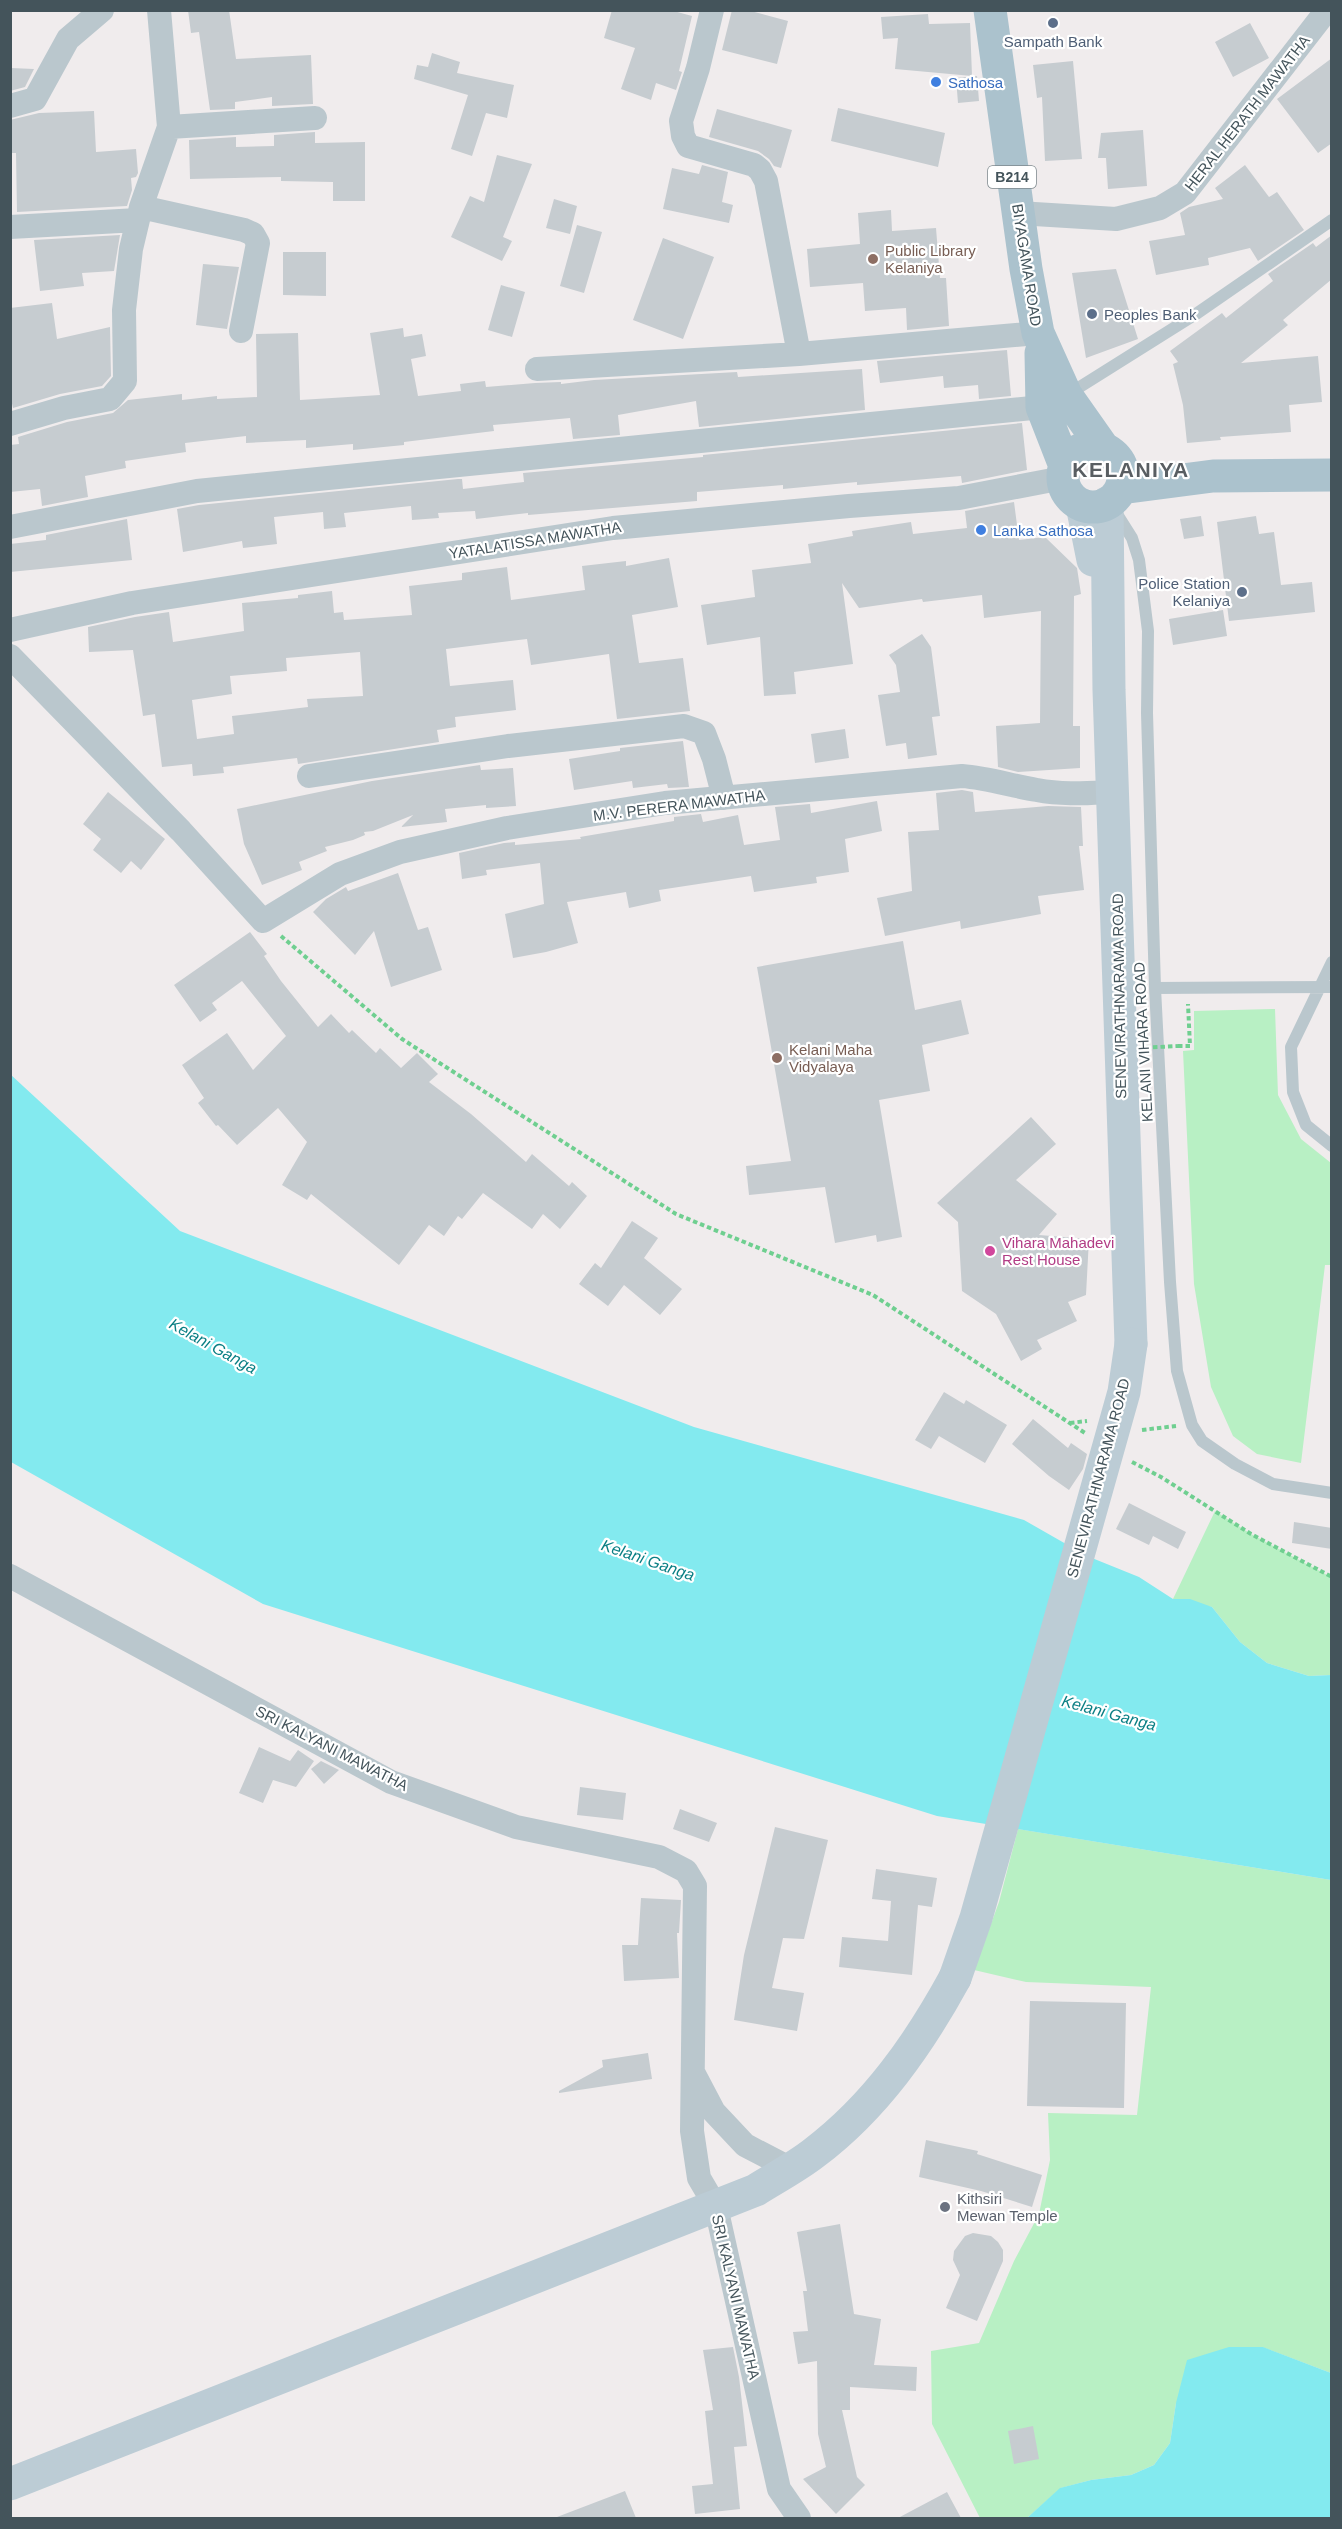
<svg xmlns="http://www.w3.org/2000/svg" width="1342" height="2529" font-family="Arial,sans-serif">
  <rect width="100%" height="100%" fill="#f0eced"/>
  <path fill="#b8f0c4" d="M 1275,1009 L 1278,1095 L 1301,1139 L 1331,1163 L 1331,1265 L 1325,1265 L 1301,1463 L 1257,1454 L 1233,1436 L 1211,1387 L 1194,1284 L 1183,1051 L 1194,1050 L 1194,1011 Z
    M 1215,1511 L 1251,1534 L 1331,1577 L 1331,1675 L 1309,1676 L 1267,1663 L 1240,1642 L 1212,1607 L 1173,1599 Z
    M 1018,1829 L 1331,1880 L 1331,2373 L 1262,2347 L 1176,2403 L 1170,2443 L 1154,2465 L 1131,2475 L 1091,2480 L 1061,2488 L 1027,2518 L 980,2518 L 932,2424 L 931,2351 L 979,2343 L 1014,2261 L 1039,2214 L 1050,2160 L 1048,2113 L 1137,2115 L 1151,1987 L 1026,1982 L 974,1970 L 999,1902 Z"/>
  <path fill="#83eaef" d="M 10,1074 L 180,1231 L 694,1427 L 1024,1520 L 1087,1556 L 1139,1577 L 1173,1599 L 1190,1599 L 1212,1607 L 1240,1642 L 1267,1663 L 1309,1676 L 1331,1675 L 1331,1880 L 937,1816 L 263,1604 L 11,1462 Z
    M 1229,2347 L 1263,2347 L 1331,2373 L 1331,2518 L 1027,2518 L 1060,2488 L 1091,2480 L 1131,2475 L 1154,2465 L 1170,2443 L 1176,2403 L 1187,2360 Z"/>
  <path fill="#c6ccd0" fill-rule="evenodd" d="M 188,10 L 229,10 L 236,59 L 311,55 L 313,104 L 272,106 L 272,97 L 235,102 L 235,109 L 210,110 L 199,32 L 191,33 Z
    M 612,10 L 670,10 L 692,16 L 679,71 L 682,72 L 676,90 L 656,83 L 651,100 L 621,89 L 635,48 L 604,38 Z
    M 732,10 L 747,10 L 788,21 L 777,64 L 722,50 Z
    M 928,14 L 929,24 L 970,23 L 972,76 L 895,69 L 898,38 L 883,39 L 881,17 Z
    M 1250,23 L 1269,58 L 1233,77 L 1215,42 Z
    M 432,53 L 460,62 L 457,73 L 514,85 L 507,118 L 486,113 L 472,156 L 451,149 L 468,95 L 414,79 L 417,65 L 428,67 Z
    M 1332,58 L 1332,143 L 1318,153 L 1277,99 Z
    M 1073,61 L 1082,159 L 1045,161 L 1042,97 L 1037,98 L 1033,65 Z
    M 11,68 L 34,69 L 25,87 L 10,91 Z
    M 977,76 L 979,101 L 958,103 L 956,78 Z
    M 838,108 L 945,133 L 938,167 L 831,141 Z
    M 717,109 L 792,130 L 781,168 L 774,166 L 769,159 L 758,151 L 709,137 Z
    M 94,111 L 96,152 L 136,149 L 138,173 L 136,177 L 131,178 L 132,190 L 127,206 L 17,212 L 16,153 L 10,153 L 10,120 L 39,113 Z
    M 1143,130 L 1147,186 L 1108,189 L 1106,158 L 1098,158 L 1101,133 Z
    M 315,132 L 315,143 L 365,142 L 365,201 L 333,201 L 333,182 L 281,181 L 281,177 L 190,179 L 189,140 L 236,137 L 236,147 L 274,146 L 274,135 Z
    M 497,155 L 532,164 L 503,237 L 512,241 L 502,261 L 451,237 L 470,196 L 484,202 Z
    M 702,165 L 728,172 L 722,202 L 733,205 L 729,223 L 663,209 L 672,168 L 699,174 Z
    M 1245,165 L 1269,197 L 1277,192 L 1304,230 L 1258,261 L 1250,248 L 1208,258 L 1209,265 L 1156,275 L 1149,241 L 1185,235 L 1180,213 L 1189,207 L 1223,199 L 1215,188 Z
    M 554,199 L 577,206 L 570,234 L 546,228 Z
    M 891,210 L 892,231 L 936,228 L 940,278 L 946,278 L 949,326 L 907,330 L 906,308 L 865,311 L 863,283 L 810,287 L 807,249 L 860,244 L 858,213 Z
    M 577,225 L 602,232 L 584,293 L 560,286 Z
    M 120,235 L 114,271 L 82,273 L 84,286 L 40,291 L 34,240 Z
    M 1332,235 L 1332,279 L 1283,320 L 1288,325 L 1241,363 L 1318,356 L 1322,402 L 1289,405 L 1291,432 L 1220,437 L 1221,440 L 1187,443 L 1183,405 L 1173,364 L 1178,362 L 1170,351 L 1222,313 L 1226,318 L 1273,281 L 1268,274 L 1313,243 L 1316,247 Z
    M 663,238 L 714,257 L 683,339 L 633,320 Z
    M 283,252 L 326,252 L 326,296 L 283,295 Z
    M 203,264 L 239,267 L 227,329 L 196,325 Z
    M 1116,269 L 1138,339 L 1086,358 L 1072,273 Z
    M 501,285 L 525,292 L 512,337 L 488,330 Z
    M 52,303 L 57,339 L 110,327 L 111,376 L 102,386 L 60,394 L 13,408 L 10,395 L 10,308 Z
    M 403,328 L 404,337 L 422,334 L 426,356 L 411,359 L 418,396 L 461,391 L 460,384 L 485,381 L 486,387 L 535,383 L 561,382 L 561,384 L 594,380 L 737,372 L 738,377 L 862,369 L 865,410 L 699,427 L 696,401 L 618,415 L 620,435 L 573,439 L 570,418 L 493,425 L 494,431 L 404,442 L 404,445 L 353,450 L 353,444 L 306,448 L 306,440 L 246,443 L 246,436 L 185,443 L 186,452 L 125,461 L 126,468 L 85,476 L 88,497 L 42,506 L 40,489 L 10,492 L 10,445 L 19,444 L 18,437 L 67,422 L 113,413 L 128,400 L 182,394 L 182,400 L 217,396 L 217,399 L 257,397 L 256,334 L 298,333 L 300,400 L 380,395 L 370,333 Z
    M 1007,350 L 1011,396 L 979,399 L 978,385 L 944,388 L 943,376 L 880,383 L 877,361 Z
    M 1022,423 L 1027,470 L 962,483 L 961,476 L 857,485 L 857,482 L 783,489 L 783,485 L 697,492 L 697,501 L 528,515 L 528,513 L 476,519 L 475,511 L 438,513 L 439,518 L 412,520 L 411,506 L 344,513 L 346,527 L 324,529 L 323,512 L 274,517 L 277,544 L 243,548 L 242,541 L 183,552 L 177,509 L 199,505 L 458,479 L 462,479 L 463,489 L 524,482 L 523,473 L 703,457 L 703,455 Z
    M 1014,502 L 1019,540 L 1045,537 L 1077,568 L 1081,594 L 1074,596 L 1073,726 L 1080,726 L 1080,768 L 1018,772 L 998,767 L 996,726 L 1040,723 L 1041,611 L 984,618 L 982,595 L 923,602 L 922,599 L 859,608 L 842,583 L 853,664 L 794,672 L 796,694 L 764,696 L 760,637 L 707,645 L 701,605 L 755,597 L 752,570 L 811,563 L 808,544 L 853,536 L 852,531 L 911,522 L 913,534 L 967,528 L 965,511 Z
    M 1201,516 L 1204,536 L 1184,539 L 1180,519 Z
    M 1256,516 L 1259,534 L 1274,532 L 1281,585 L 1312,582 L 1315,612 L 1229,621 L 1217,522 Z
    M 127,519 L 132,560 L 10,572 L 10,544 L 46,540 L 46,535 Z
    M 669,558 L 678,607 L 632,615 L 639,663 L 683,658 L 690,711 L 617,719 L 609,654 L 531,665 L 527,639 L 446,649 L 450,686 L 513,680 L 516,710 L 455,717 L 456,727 L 437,730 L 439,742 L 298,764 L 297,758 L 223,767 L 224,773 L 193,776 L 192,764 L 162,767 L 155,714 L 143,716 L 133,650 L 89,652 L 88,627 L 135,617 L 169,612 L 173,642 L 244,631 L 242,603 L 298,598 L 298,595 L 332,591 L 334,613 L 343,612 L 344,620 L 412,615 L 409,586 L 462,580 L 462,573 L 507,567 L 511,600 L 585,590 L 582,566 L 626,561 L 626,566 ZM 360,652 L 363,696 L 307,699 L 308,707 L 232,716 L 234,734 L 197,739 L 192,700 L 232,694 L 230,676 L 287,671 L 286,658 Z
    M 1223,610 L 1227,636 L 1173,645 L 1169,619 Z
    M 922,634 L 931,647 L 940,716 L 932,717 L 937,755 L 908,759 L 906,743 L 886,746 L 878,695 L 900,692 L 896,665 L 889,655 Z
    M 845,729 L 849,758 L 815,763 L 811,734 Z
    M 683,741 L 689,787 L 668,788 L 667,784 L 633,788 L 632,781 L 574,790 L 569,759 L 620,751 L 620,748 Z
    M 480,765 L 481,770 L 513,768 L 516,806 L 486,808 L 486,805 L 445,809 L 447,822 L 401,827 L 413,815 L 373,831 L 364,832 L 365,835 L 353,840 L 325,847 L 327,851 L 299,862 L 302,870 L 262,885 L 244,844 L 237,809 L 372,781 Z
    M 962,790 L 973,792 L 975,812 L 1048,806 L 1081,807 L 1083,846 L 1079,846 L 1084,890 L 1038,896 L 1041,914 L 961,929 L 960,921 L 885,936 L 877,898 L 912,891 L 908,832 L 939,830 L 936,793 Z
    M 108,792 L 165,839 L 141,870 L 131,861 L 121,873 L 93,850 L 101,839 L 83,824 Z
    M 877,801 L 882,831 L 845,839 L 849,872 L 816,877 L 817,883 L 754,892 L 751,876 L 659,890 L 661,901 L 629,908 L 626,892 L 567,902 L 578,943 L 546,952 L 513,958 L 505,914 L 544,904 L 540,863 L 486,870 L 487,875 L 462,879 L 459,853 L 504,843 L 515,842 L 515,845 L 581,839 L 580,837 L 674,821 L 674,817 L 701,814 L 703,822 L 738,815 L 744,845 L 780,840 L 775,807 L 810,804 L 811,813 Z
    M 398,873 L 418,930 L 428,927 L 442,970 L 391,987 L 374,931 L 355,955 L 313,912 L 326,899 L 346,887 L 348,891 Z
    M 250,932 L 267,954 L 264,956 L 281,981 L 318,1027 L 331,1014 L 349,1033 L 352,1030 L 376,1053 L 380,1048 L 401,1068 L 417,1053 L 438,1074 L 429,1082 L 471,1114 L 526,1162 L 532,1154 L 569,1186 L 572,1182 L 587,1196 L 560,1229 L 543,1214 L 532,1229 L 483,1193 L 462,1219 L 458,1216 L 444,1236 L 429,1225 L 399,1265 L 311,1194 L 307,1200 L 282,1185 L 307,1142 L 278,1108 L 237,1145 L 218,1125 L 216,1126 L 198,1103 L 204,1098 L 182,1065 L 227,1033 L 253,1070 L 286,1036 L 242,981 L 212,1003 L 217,1010 L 200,1022 L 174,985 Z
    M 903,941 L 915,1010 L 961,1000 L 969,1034 L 922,1045 L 930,1091 L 879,1100 L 902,1237 L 877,1242 L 876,1235 L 835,1243 L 825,1187 L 749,1195 L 746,1166 L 791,1161 L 757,967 Z
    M 1031,1117 L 1056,1144 L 1016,1180 L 1057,1214 L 1039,1235 L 1089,1239 L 1086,1295 L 1068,1302 L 1077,1321 L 1037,1340 L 1042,1349 L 1021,1361 L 996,1314 L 962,1291 L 958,1222 L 937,1203 Z
    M 632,1221 L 658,1238 L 644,1258 L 682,1289 L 660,1315 L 624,1285 L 608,1306 L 579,1284 L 595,1263 L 601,1268 Z
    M 944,1392 L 964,1404 L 966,1400 L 1007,1425 L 985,1463 L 939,1436 L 931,1449 L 915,1440 Z
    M 1033,1419 L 1068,1448 L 1071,1443 L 1087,1454 L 1083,1469 L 1069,1490 L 1049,1476 L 1012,1444 Z
    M 1129,1503 L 1186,1532 L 1178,1549 L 1153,1536 L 1149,1545 L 1116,1529 Z
    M 1294,1522 L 1332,1528 L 1332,1549 L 1292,1543 Z
    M 259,1747 L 290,1761 L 298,1750 L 314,1761 L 296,1787 L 273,1780 L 263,1803 L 239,1793 Z
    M 321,1761 L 339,1770 L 324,1784 L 311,1769 Z
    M 580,1787 L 626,1793 L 623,1820 L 577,1815 Z
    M 680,1809 L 717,1823 L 709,1842 L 673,1829 Z
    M 775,1827 L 828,1840 L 804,1939 L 783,1938 L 772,1988 L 804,1993 L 797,2031 L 734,2020 L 744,1955 Z
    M 876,1869 L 937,1878 L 932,1907 L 918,1905 L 912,1975 L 839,1967 L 842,1937 L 888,1941 L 891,1901 L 872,1899 Z
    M 641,1898 L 681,1900 L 679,1933 L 677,1933 L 679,1978 L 624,1981 L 622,1945 L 638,1945 Z
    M 1030,2001 L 1126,2003 L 1124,2108 L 1027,2106 Z
    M 648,2053 L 652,2079 L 559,2093 L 559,2091 L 603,2067 L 602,2060 Z
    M 926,2140 L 978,2151 L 977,2154 L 1042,2175 L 1032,2207 L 981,2191 L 919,2177 Z
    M 840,2224 L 854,2314 L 881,2319 L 874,2365 L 917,2367 L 916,2391 L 850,2387 L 850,2410 L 842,2410 L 857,2477 L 865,2485 L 836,2514 L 803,2479 L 826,2467 L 818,2434 L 817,2361 L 798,2364 L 793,2332 L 808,2331 L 803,2291 L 807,2291 L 797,2232 Z
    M 973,2233 L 991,2236 L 998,2242 L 1003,2250 L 1003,2261 L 977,2321 L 946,2308 L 960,2275 L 953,2260 L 954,2251 L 965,2236 Z
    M 733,2347 L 739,2377 L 747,2446 L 734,2447 L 740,2509 L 695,2514 L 692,2486 L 713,2484 L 705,2411 L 713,2410 L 703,2350 Z
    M 1033,2426 L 1039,2459 L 1014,2464 L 1008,2431 Z
    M 625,2491 L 636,2518 L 558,2518 L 557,2517 Z
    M 947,2492 L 961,2518 L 898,2518 Z"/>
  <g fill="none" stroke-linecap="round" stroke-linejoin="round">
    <path stroke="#6fcf90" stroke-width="4" stroke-dasharray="4.5 3" stroke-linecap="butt" d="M 281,936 L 402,1039 L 676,1214 L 873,1295 L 1085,1433
      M 1178,1046 L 1190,1046 L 1188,1004
      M 1070,1423 L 1087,1421
      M 1142,1430 L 1176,1426
      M 1132,1462 L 1161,1477 L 1251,1534 L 1332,1577"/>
    <path stroke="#bac7cd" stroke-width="12" d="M 1067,395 L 1196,314 L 1332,220
      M 1115,511 L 1132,538 L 1139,560 L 1148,631 L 1147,713 L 1155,988 L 1170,1282 L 1177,1371 L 1192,1425 L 1202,1441 L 1235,1464 L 1273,1484 L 1332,1493
      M 1332,962 L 1291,1047 L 1293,1092 L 1306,1125 L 1332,1146
      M 1155,988 L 1332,987"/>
    <path stroke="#bac7cd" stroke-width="24" d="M 712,10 L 698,68 L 681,121 L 683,136 L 688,146 L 754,165 L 760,170 L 766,181 L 799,354
      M 10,106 L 35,99 L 68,39 L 102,10
      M 169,127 L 315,118
      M 141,207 L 244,230 L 253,234 L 258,243 L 241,331
      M 1018,213 L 1116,219 L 1160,208 L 1185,193 L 1327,10
      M 10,227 L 138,220
      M 537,369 L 799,354 L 1038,333
      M 10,424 L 64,408 L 110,399 L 125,381 L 124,310 L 131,249 L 141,207 L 169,127 L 159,10
      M 10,527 L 197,491 L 1042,407
      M 10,630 L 132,603 L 613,528 L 849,506 L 959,498 L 1063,478
      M 10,656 L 181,831 L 263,921 L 340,874 L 400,852 L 507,828 L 665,803 L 962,776 C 988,778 1012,786 1037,790 C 1063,795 1088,793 1113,792
      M 309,776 L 508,746 L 684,726 L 704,733 L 714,759 L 724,798
      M 10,1576 L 391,1782 L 516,1827 L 659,1857 L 686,1871 L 695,1886 L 692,2131 L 699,2178 L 716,2207 L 779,2489 L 799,2518
      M 694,2074 L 714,2112 L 745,2145 L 791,2169"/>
    <path stroke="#bcccd5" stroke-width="33" d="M 1107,503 L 1109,690 L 1131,1344
      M 1082,505 L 1093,560
      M 10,2484 L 756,2190 C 775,2178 796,2167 814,2153 C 875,2107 919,2044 955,1978"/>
    <path stroke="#abc2cd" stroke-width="33" d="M 990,10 L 1026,269 L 1038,333 L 1066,395 L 1104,449
      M 1041,353 L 1042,407 L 1065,466
      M1063 477a30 30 0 1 1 60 0a30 30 0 1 1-60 0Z
      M 1121,488 L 1213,476 L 1332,475"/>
    <path stroke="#6fcf90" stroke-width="4" stroke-dasharray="4.5 3" stroke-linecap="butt" d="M 1138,1048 L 1178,1046"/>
    <path stroke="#bcccd5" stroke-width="33" d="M 955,1978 L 976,1918 L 1124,1392 L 1131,1344"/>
  </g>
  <g fill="#5c6f8a" stroke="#fff" stroke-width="2">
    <circle cx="1053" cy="23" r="6"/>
    <circle cx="1092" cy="314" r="6"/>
    <circle cx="1242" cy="592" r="6"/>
  </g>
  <g fill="#3f7fe0" stroke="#fff" stroke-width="2">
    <circle cx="936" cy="82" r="6"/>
    <circle cx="981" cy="530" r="6"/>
  </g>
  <g fill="#8d6e63" stroke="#fff" stroke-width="2">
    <circle cx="873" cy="259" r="6"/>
    <circle cx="777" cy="1058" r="6"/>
  </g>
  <circle fill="#d1479c" stroke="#fff" stroke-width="2" cx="990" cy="1251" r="6"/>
  <circle fill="#6b7280" stroke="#fff" stroke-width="2" cx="945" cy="2207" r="6"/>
  <g text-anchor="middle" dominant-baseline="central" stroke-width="4.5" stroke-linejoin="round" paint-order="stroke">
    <rect fill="#fff" stroke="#7c878c" stroke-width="1.5" x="988" y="166" width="48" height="22" rx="4.5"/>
    <g font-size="14" font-weight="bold" fill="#44545b">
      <text x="1012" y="177">B214</text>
    </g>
    <g font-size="15" fill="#4e5e75" stroke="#fff">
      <text x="1053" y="41">Sampath Bank</text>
      <text x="1104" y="314" text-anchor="start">Peoples Bank</text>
      <text x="1230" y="583" text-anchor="end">Police Station<tspan x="1230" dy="17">Kelaniya</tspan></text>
    </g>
    <g font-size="15" fill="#366cbe" stroke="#fff" text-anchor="start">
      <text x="948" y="82">Sathosa</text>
      <text x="993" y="530">Lanka Sathosa</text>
    </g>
    <g font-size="15" fill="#44545b" stroke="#fff">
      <text transform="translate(1247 113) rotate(-52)">HERAL HERATH MAWATHA</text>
      <text transform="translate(1027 265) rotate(81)">BIYAGAMA ROAD</text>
      <text transform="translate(535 540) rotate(-9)">YATALATISSA MAWATHA</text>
      <text transform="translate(679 805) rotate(-7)">M.V. PERERA MAWATHA</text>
      <text transform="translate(1119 996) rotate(-91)">SENEVIRATHNARAMA ROAD</text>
      <text transform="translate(1143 1042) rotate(-93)">KELANI VIHARA ROAD</text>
      <text transform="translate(1098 1478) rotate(-75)">SENEVIRATHNARAMA ROAD</text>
      <text transform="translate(332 1748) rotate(27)">SRI KALYANI MAWATHA</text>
      <text transform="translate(736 2297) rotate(77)">SRI KALYANI MAWATHA</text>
    </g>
    <g font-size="15" fill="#785e54" stroke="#fff" text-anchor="start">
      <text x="885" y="250">Public Library<tspan x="885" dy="17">Kelaniya</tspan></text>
      <text x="789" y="1049">Kelani Maha<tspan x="789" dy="17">Vidyalaya</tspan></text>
    </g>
    <g font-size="15" fill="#b23c85" stroke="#fff" text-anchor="start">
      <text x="1002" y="1242">Vihara Mahadevi<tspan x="1002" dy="17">Rest House</tspan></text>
    </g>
    <g font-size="15" fill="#5b616d" stroke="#fff" text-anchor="start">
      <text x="957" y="2198">Kithsiri<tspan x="957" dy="17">Mewan Temple</tspan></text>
    </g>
    <g font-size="16" font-style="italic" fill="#0a7f84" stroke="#fff">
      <text transform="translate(213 1346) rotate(29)">Kelani Ganga</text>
      <text transform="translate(648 1560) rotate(19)">Kelani Ganga</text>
      <text transform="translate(1109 1713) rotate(15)">Kelani Ganga</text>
    </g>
    <g font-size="21" font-weight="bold" letter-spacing="1.5" fill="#595e62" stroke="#fff">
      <text x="1131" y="469">KELANIYA</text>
    </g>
  </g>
  <rect width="1342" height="2529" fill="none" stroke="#44545b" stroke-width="24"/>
</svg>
